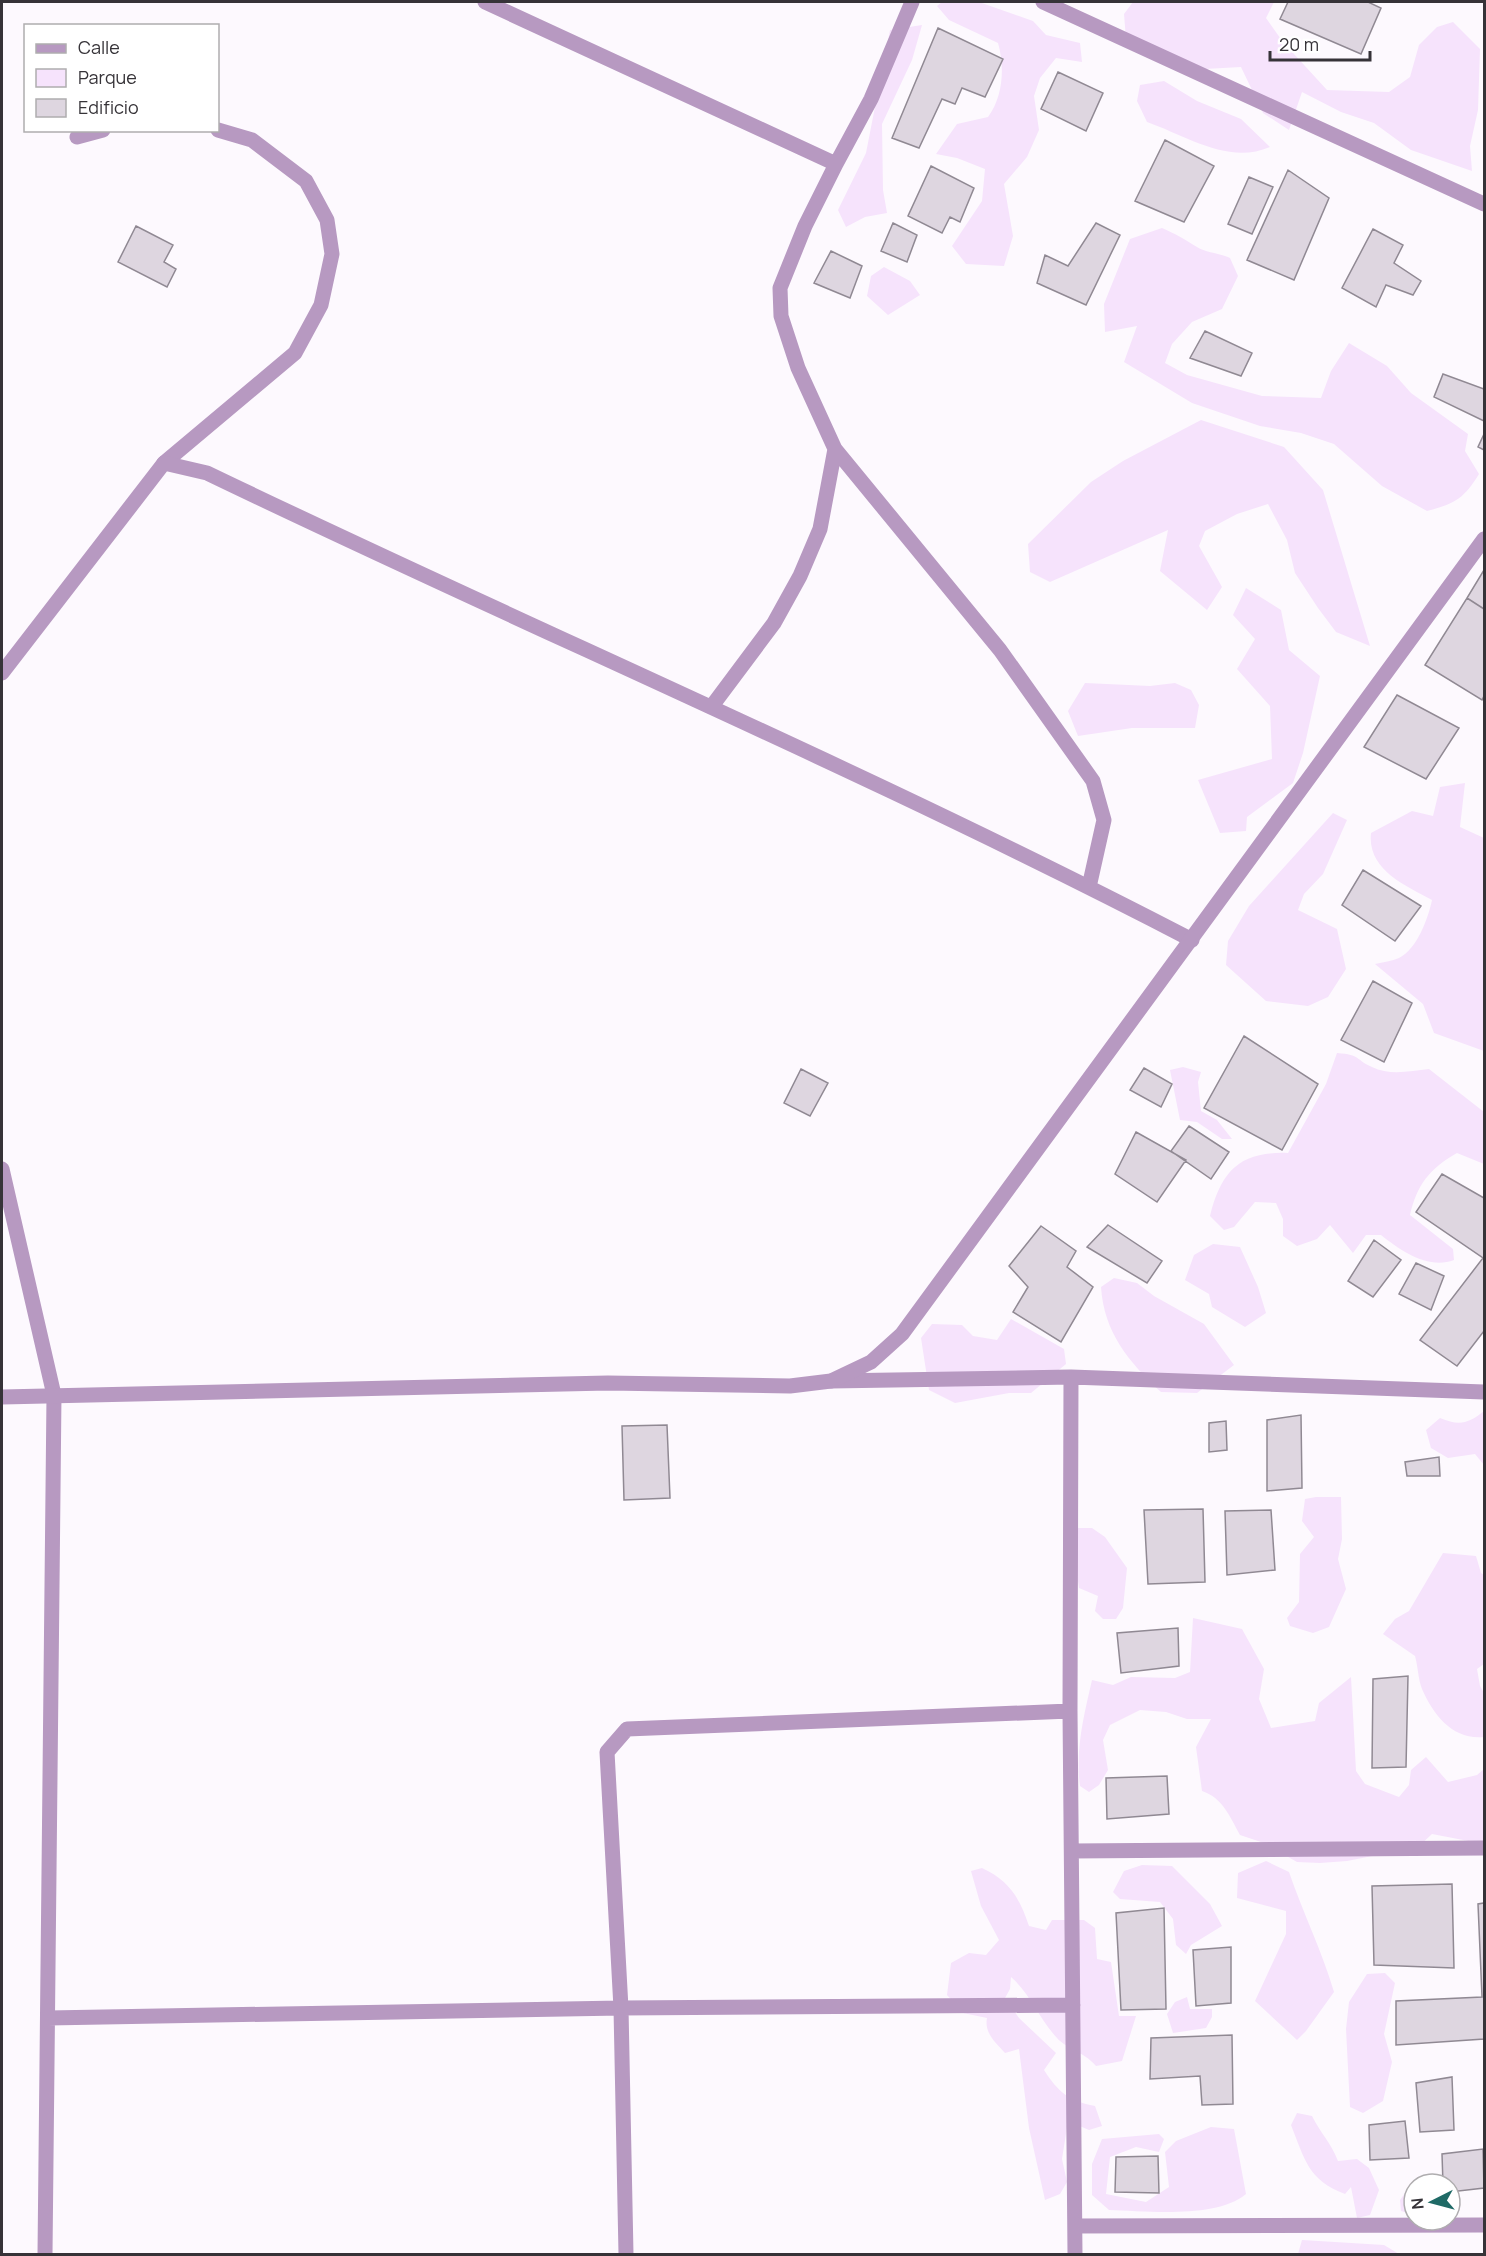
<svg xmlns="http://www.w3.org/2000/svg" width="1486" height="2256" font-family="Manrope,sans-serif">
  <rect width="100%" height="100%" fill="#fdf9fe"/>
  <path fill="#f6e3fc" d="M 942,2 L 979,2 L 1033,21 L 1046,35 L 1080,43 L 1082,62 L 1056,58 L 1040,78 L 1034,96 L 1039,130 L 1027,157 L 1004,184 L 1013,236 L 1004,266 L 966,264 L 952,246 L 982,201 L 985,169 L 957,158 L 936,154 L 957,124 L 988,117 C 1003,97 1005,67 998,43 L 949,20 L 937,6 Z
    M 1133,2 L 1274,2 L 1266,18 L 1283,42 L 1327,90 L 1389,92 L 1410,77 L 1419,45 L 1437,27 L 1453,22 L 1480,49 L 1478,110 L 1470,146 L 1472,171 L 1411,150 L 1374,123 L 1341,112 L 1302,92 L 1289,130 L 1263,113 L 1241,67 L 1187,70 L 1126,39 L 1124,14 Z
    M 922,25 L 912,60 L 882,124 L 883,190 L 887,213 L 865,217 L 846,227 L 838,210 L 866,153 L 890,30 Z
    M 1164,81 L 1197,101 L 1241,119 L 1270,147 C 1228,165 1187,136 1147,122 L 1137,101 L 1140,85 Z
    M 1162,228 C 1176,234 1184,239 1197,247 C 1206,253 1220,253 1230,258 L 1238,276 L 1222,309 L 1192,322 L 1172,344 L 1165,363 L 1187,375 L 1262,396 L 1321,398 L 1331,371 L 1349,343 L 1387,366 L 1411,393 L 1468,434 L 1465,451 L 1479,474 C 1464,499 1454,504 1427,511 L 1382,486 L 1334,444 L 1301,433 L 1260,426 L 1192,403 L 1124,362 L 1137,326 L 1105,332 L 1104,304 L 1130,239 Z
    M 884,267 L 910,281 L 920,295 L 888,315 L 867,296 L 871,276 Z
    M 1201,420 L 1284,447 L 1323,490 L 1370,646 L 1336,632 L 1318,608 L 1295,573 L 1287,540 L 1268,504 L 1237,514 L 1205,531 L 1199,546 L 1222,587 L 1207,610 L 1160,571 L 1168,530 L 1050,582 L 1030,572 L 1028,544 L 1091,482 L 1123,461 Z
    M 1246,588 L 1281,610 L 1289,650 L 1320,676 L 1303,753 L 1293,783 L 1247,817 L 1246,831 L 1220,833 L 1198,780 L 1272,759 L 1270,706 L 1237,669 L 1255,639 L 1233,615 Z
    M 1085,683 L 1150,686 L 1175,683 L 1191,690 L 1199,705 L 1195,728 L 1132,728 L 1078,736 L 1068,711 Z
    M 1465,783 L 1460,827 L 1484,838 L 1484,1051 L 1434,1033 L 1423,1004 L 1375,964 C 1383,962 1392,961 1399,958 C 1417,949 1428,919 1432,900 C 1404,885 1367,869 1371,833 L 1412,811 L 1433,816 L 1440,787 Z
    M 1333,813 L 1347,820 L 1323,874 L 1304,894 L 1298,910 L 1337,929 L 1346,969 L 1328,997 L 1308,1006 L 1266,1001 L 1226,965 L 1228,941 L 1249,906 Z
    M 1337,1053 C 1362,1055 1354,1059 1372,1067 C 1390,1076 1410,1071 1429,1069 L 1484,1112 L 1484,1164 L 1457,1153 C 1429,1169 1417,1185 1410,1215 L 1453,1249 L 1454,1260 C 1429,1270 1401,1251 1381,1235 L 1366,1235 L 1353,1253 L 1330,1225 L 1317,1239 L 1297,1246 L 1283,1236 L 1283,1219 L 1276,1203 L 1255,1202 L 1234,1227 L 1224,1230 L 1210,1216 C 1221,1171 1240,1151 1288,1153 L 1326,1084 Z
    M 1183,1067 L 1201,1072 L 1198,1082 L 1201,1111 L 1217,1120 L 1232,1139 L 1222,1139 L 1197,1122 L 1180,1120 L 1170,1070 Z
    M 1213,1244 L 1240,1247 L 1258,1287 L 1266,1313 L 1245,1327 L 1212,1307 L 1209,1294 L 1185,1280 L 1194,1255 Z
    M 1114,1278 L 1137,1283 L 1154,1296 L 1204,1324 L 1234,1365 L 1197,1393 L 1161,1392 C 1129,1362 1104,1333 1101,1287 Z
    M 1011,1319 L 1064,1349 L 1066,1364 L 1031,1393 L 1009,1393 L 955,1403 L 929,1390 L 921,1338 L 932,1324 L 962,1325 L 973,1336 L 997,1340 Z
    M 1484,1411 L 1484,1465 L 1475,1454 L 1448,1458 L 1431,1448 L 1426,1430 L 1440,1418 C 1459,1426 1468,1424 1484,1411 Z
    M 1316,1497 L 1341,1497 L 1342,1539 L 1338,1559 L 1346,1589 L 1329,1627 L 1313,1633 L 1290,1626 L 1287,1618 L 1299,1602 L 1300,1554 L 1314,1537 L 1302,1521 L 1305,1499 Z
    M 1077,1528 L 1092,1528 L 1105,1537 L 1127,1568 L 1123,1608 L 1116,1619 L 1103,1619 L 1095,1611 L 1098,1596 L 1079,1588 L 1075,1562 Z
    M 1443,1553 L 1476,1556 L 1481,1573 L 1484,1575 L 1484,1664 L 1477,1669 L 1480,1686 L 1484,1693 L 1484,1737 C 1453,1740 1434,1716 1422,1689 C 1418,1679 1418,1666 1415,1656 L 1383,1634 L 1395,1619 L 1409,1611 Z
    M 1193,1618 L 1242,1629 L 1264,1669 L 1259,1699 L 1271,1728 L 1315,1721 L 1319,1703 L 1351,1677 L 1356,1771 L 1365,1784 L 1399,1797 L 1409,1785 L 1411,1770 L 1426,1757 L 1448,1782 L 1477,1775 L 1484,1769 L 1484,1844 L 1432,1834 L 1418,1847 L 1347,1861 L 1320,1863 L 1297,1862 L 1264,1843 L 1240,1835 C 1230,1817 1223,1798 1202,1791 L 1196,1747 L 1211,1719 L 1187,1719 L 1166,1712 L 1140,1710 L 1110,1725 L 1103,1740 L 1108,1770 L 1099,1785 L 1089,1792 L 1080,1786 C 1075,1750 1084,1715 1092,1680 L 1113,1685 L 1131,1677 L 1175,1678 L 1190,1672 Z
    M 1266,1861 L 1289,1872 C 1303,1913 1322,1951 1334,1992 L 1306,2031 L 1297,2040 L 1255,2001 L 1286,1934 L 1286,1911 L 1237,1898 L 1238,1873 Z
    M 1142,1865 L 1172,1866 L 1210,1904 L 1222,1926 L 1191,1945 L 1186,1954 L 1176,1945 L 1173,1919 L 1160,1902 L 1120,1899 L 1113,1892 L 1124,1871 Z
    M 982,1868 C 1010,1881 1020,1899 1029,1926 L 1046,1930 L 1052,1920 L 1084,1920 L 1095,1928 L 1097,1959 L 1111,1962 L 1119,2016 L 1136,2016 L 1122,2061 L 1096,2066 C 1083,2051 1068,2050 1057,2038 C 1040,2020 1030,1993 1011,1977 L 1010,1989 L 1005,1998 L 1019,2018 L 1056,2053 L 1044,2070 C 1058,2092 1069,2101 1095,2106 L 1102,2126 L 1089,2130 L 1068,2121 L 1062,2159 L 1067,2182 L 1060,2194 L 1045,2200 L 1029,2128 L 1019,2049 L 1005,2053 C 996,2043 984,2033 987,2018 L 963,2013 L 947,1995 L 951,1963 L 969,1953 L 986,1955 L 999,1940 L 981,1906 L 971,1871 Z
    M 1385,1973 L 1395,1983 L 1384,2034 L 1392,2062 L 1383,2101 L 1363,2113 L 1350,2107 L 1346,2029 L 1349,2002 L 1367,1974 Z
    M 1187,1997 L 1190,2009 L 1212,2009 L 1212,2017 L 1206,2028 L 1173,2033 L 1167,2014 L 1175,2002 Z
    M 1297,2113 L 1312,2116 C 1321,2134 1330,2141 1338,2161 L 1357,2159 L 1369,2168 L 1379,2190 L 1370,2215 L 1357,2218 L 1351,2187 L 1345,2194 C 1308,2180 1305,2160 1291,2125 Z
    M 1211,2127 L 1234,2129 L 1246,2194 C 1216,2219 1147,2211 1109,2210 L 1092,2195 L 1092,2164 L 1102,2139 L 1159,2134 L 1164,2139 L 1159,2152 L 1136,2147 L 1110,2157 L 1106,2194 L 1146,2202 L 1169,2187 L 1165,2152 L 1176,2141 Z
    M 1423,2177 L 1434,2179 L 1435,2184 L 1414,2184 L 1414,2215 L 1401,2211 L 1400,2200 L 1410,2186 Z
    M 1302,2240 L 1384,2245 L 1399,2254 L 1298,2254 Z"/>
  <path fill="#ded6e0" stroke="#908993" stroke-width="1.5" d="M 1288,2 L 1368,2 L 1381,8 L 1361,54 L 1280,19 Z
    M 938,28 L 1003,59 L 985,97 L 962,88 L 955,104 L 942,99 L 919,148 L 892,138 Z
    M 1058,72 L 1103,93 L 1086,131 L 1041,109 Z
    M 1165,140 L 1214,166 L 1184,222 L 1135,201 Z
    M 931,166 L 974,188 L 960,222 L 950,217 L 942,233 L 908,216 Z
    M 1288,170 L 1329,198 L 1294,280 L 1247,260 Z
    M 1249,177 L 1273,187 L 1252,234 L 1228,224 Z
    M 893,223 L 917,235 L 907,262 L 881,251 Z
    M 1096,223 L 1120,235 L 1086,305 L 1037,283 L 1045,255 L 1068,266 Z
    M 136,226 L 173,245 L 164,262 L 176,269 L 167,287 L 118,262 Z
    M 1373,229 L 1403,245 L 1394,263 L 1421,281 L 1413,295 L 1386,285 L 1376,307 L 1342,288 Z
    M 831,251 L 862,266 L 850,298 L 814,283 Z
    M 1205,331 L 1252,353 L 1241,376 L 1190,358 Z
    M 1443,374 L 1484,389 L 1484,421 L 1434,397 Z
    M 1484,434 L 1484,450 L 1478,447 Z
    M 1484,570 L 1484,609 L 1467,598 Z
    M 1467,598 L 1484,609 L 1484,696 L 1482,700 L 1425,665 Z
    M 1397,695 L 1459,728 L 1426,779 L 1364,747 Z
    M 1363,870 L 1421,906 L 1395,941 L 1342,905 Z
    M 1373,981 L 1412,1003 L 1384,1062 L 1341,1040 Z
    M 1244,1036 L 1318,1084 L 1282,1150 L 1204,1108 Z
    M 1144,1068 L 1172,1084 L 1161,1107 L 1130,1090 Z
    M 801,1069 L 828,1083 L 810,1116 L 784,1103 Z
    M 1189,1126 L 1229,1152 L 1211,1179 L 1171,1151 Z
    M 1136,1132 L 1186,1160 L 1157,1202 L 1115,1174 Z
    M 1442,1174 L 1484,1198 L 1484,1331 L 1457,1366 L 1420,1340 L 1483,1258 L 1416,1212 Z
    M 1108,1225 L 1162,1261 L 1147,1283 L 1087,1247 Z
    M 1041,1226 L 1076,1251 L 1067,1267 L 1093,1287 L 1061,1342 L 1013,1312 L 1028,1287 L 1009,1266 Z
    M 1374,1240 L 1401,1260 L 1373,1297 L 1348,1281 Z
    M 1416,1263 L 1444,1276 L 1431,1310 L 1399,1294 Z
    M 1301,1415 L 1302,1488 L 1267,1491 L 1267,1420 Z
    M 1226,1421 L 1227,1450 L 1209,1452 L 1209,1423 Z
    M 667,1425 L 670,1498 L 624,1500 L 622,1426 Z
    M 1439,1457 L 1440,1476 L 1407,1476 L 1405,1462 Z
    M 1203,1509 L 1205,1582 L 1148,1584 L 1144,1510 Z
    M 1271,1510 L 1275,1570 L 1227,1575 L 1225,1511 Z
    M 1178,1628 L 1179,1666 L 1121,1673 L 1117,1633 Z
    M 1408,1676 L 1406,1767 L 1372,1768 L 1373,1679 Z
    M 1167,1776 L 1169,1814 L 1107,1819 L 1106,1778 Z
    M 1452,1884 L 1454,1968 L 1374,1965 L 1372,1886 Z
    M 1484,1903 L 1484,2039 L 1396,2045 L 1396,2001 L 1482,1997 L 1478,1904 Z
    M 1164,1908 L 1166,2009 L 1121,2010 L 1116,1913 Z
    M 1231,1947 L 1231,2003 L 1196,2006 L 1193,1950 Z
    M 1232,2035 L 1233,2104 L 1202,2105 L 1200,2076 L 1150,2079 L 1151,2038 Z
    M 1452,2077 L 1454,2130 L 1420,2132 L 1416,2083 Z
    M 1405,2121 L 1409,2158 L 1370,2160 L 1369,2125 Z
    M 1483,2149 L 1484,2188 L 1450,2192 L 1450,2184 L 1443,2184 L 1442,2154 Z
    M 1158,2156 L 1159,2193 L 1115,2192 L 1116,2157 Z"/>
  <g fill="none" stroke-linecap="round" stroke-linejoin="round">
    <path stroke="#b799c1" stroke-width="15" d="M 77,137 L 103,130
      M 164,463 L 295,353 L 321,305 L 332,254 L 327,220 L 306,181 L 252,140 L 218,130"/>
    <path stroke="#b799c1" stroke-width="15" d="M 485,2 L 836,164 L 871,99 L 912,2
      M 1043,2 L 1484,204
      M 836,164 L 805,226 L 780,288 L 781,316 L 798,368 L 835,449 L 1000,650 L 1093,781 L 1104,820 L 1089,887
      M 2,673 L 164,463 L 207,473 C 535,631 869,772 1192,940
      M 712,706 L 774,623 L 800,576 L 820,529 L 835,449
      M 2,1169 L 54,1395 L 45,2254
      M 1071,1377 L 1070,1711 L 1075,2254
      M 831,1381 L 1071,1377 L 1484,1392
      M 1072,1851 L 1484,1848
      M 48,2018 L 621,2008 L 1073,2005
      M 1075,2226 L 1484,2225
      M 626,2254 L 621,2008 L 607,1752 L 627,1729 L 1070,1711"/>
    <path stroke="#b799c1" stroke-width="15" d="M 2,1397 L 608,1383 L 790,1386 L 831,1381 L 871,1362 L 902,1334 L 1484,539"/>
  </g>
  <rect width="1486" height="2256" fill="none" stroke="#363338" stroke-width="6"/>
  <rect x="24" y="24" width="195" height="108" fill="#ffffff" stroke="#afadaf" stroke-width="1.5"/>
  <rect x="36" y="44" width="30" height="9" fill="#b799c1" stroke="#afadaf" stroke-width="1.5"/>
  <text x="78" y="54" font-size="18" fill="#363338">Calle</text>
  <rect x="36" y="69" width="30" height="18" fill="#f6e3fc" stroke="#afadaf" stroke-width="1.5"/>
  <text x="78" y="84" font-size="18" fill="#363338">Parque</text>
  <rect x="36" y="99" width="30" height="18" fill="#ded6e0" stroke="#afadaf" stroke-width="1.5"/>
  <text x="78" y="114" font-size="18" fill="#363338">Edificio</text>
  <g transform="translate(1432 2202) rotate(264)"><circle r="28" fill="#ffffff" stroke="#afadaf" stroke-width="1.5"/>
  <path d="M0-4.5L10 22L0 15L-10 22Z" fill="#1f6a66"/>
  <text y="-9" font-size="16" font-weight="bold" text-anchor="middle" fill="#363338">N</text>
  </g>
  <path d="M1270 51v9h100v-9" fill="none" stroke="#363338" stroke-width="3"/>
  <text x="1279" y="51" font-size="18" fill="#363338" stroke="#ffffff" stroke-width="4.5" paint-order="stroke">20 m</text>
</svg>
